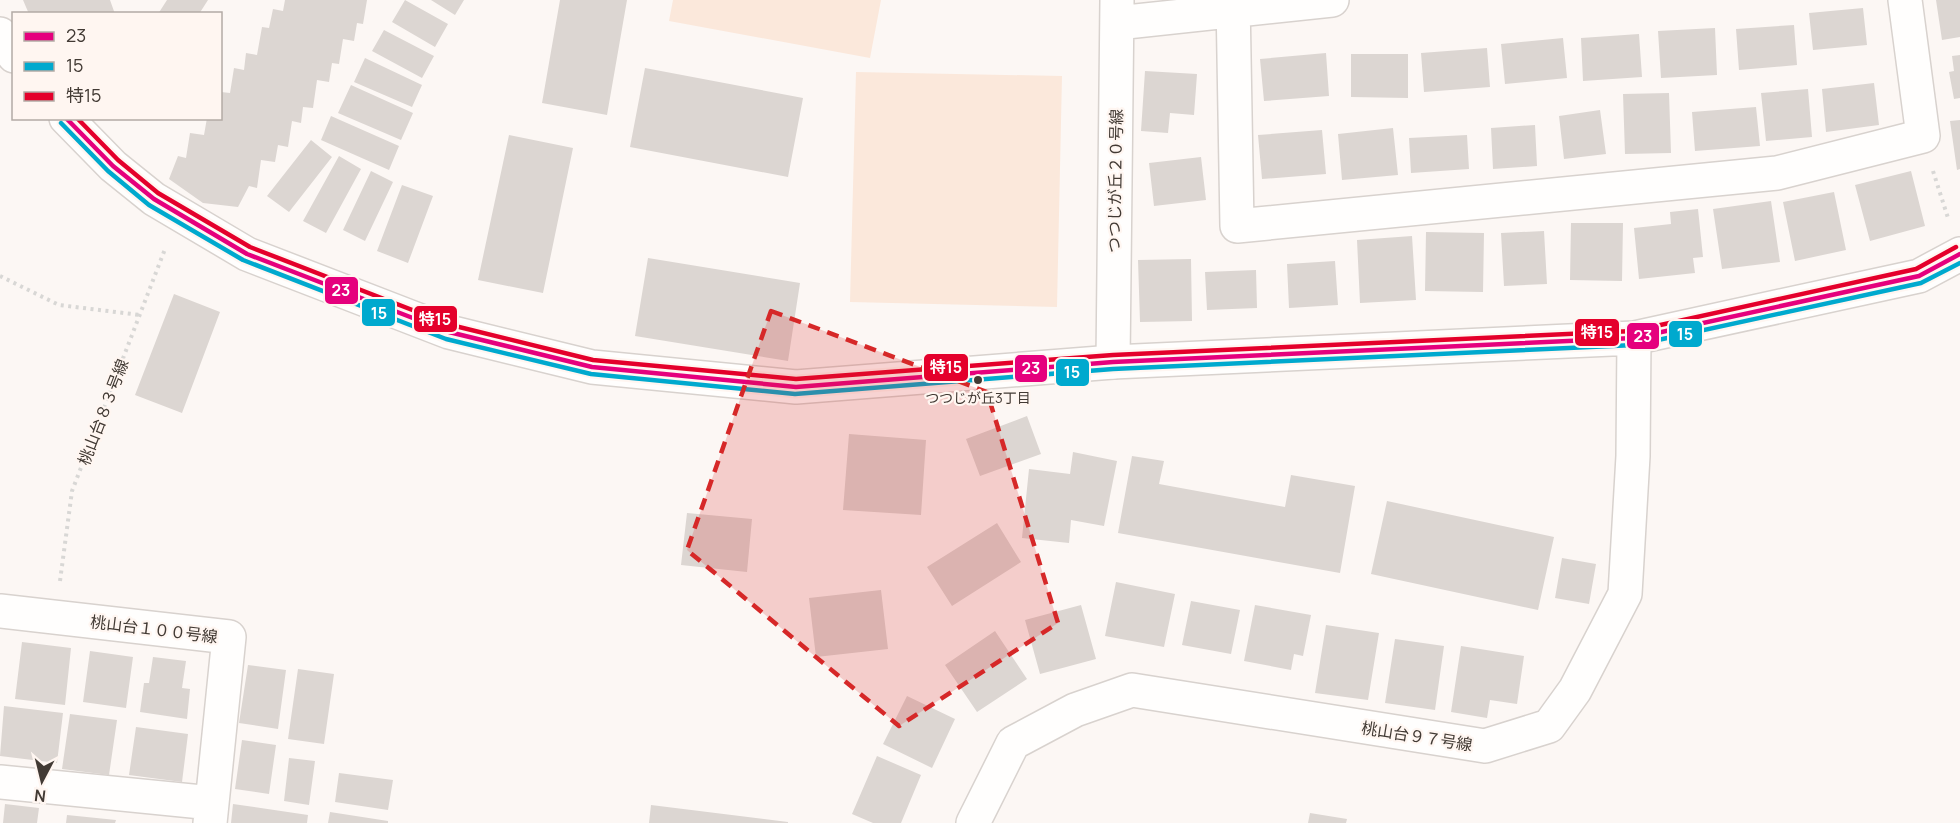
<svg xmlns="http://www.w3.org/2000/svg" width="1960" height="823" font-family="Manrope,'Noto Sans JP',sans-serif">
  <rect width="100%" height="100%" fill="#fcf7f4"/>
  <path fill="#fbe8db" d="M 673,0 L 881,0 L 870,58 L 669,21 Z
    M 856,72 L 1062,76 L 1057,307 L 850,302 Z"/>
  <path fill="#dcd6d2" d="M 23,0 L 110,0 L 115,14 L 29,14 Z
    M 167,0 L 208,0 L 199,14 L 158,14 Z
    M 285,0 L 367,0 L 363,24 L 357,23 L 354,41 L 343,39 L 339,64 L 332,63 L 329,82 L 317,80 L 313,108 L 303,107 L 301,123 L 292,121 L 288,147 L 278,145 L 275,162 L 261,160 L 257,188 L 249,186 L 238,207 L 203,203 L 169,179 L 178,156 L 186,158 L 190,133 L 204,135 L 207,118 L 220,118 L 221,92 L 230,93 L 234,68 L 244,70 L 246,53 L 257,55 L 262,27 L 269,28 L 273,9 L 283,11 Z
    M 405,0 L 448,24 L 435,47 L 392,22 Z
    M 431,0 L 464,0 L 455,15 Z
    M 560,0 L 627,0 L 607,115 L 542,103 Z
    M 1936,0 L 1960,0 L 1960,37 L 1942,40 Z
    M 1863,8 L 1867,45 L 1813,50 L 1809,13 Z
    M 1794,25 L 1797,65 L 1739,70 L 1736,29 Z
    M 1715,28 L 1717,75 L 1661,78 L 1658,31 Z
    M 384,30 L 434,56 L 422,78 L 372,51 Z
    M 1639,34 L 1642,77 L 1583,81 L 1581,38 Z
    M 1563,38 L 1567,78 L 1505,84 L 1501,44 Z
    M 1487,48 L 1490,87 L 1424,92 L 1421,53 Z
    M 1326,53 L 1329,96 L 1264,101 L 1260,59 Z
    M 1351,54 L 1408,54 L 1408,98 L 1351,97 Z
    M 1960,55 L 1960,98 L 1954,99 L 1949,72 L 1954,71 L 1952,56 Z
    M 365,58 L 422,85 L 412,107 L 354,82 Z
    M 645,68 L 803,98 L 788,177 L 630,147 Z
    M 1145,71 L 1197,74 L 1194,115 L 1170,113 L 1168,133 L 1141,131 Z
    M 1874,83 L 1879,125 L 1826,132 L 1822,89 Z
    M 351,85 L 413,113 L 401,140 L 338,113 Z
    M 1808,89 L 1812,137 L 1766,141 L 1761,93 Z
    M 1669,93 L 1671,153 L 1625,154 L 1623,94 Z
    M 1756,107 L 1760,146 L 1695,151 L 1692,112 Z
    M 1600,110 L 1606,154 L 1564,159 L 1559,116 Z
    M 331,116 L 399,146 L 389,170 L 321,140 Z
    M 1960,120 L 1960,169 L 1957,170 L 1950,121 Z
    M 1535,125 L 1537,166 L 1493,169 L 1491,128 Z
    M 1393,128 L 1398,175 L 1342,180 L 1338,134 Z
    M 1322,130 L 1326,174 L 1262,179 L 1258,135 Z
    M 509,135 L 573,148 L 543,293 L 478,280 Z
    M 1467,135 L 1469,169 L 1411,173 L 1409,138 Z
    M 311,140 L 332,157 L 289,212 L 267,196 Z
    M 339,156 L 361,169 L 326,233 L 303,221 Z
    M 1201,157 L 1206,200 L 1154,206 L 1149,163 Z
    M 371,171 L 393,182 L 365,241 L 343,230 Z
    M 1911,171 L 1925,226 L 1870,241 L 1855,185 Z
    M 402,185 L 433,196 L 408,263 L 377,251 Z
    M 1834,192 L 1846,250 L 1795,261 L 1783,202 Z
    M 1771,201 L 1780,262 L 1722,269 L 1713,209 Z
    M 1698,209 L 1703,257 L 1693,258 L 1695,273 L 1639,279 L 1634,228 L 1671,224 L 1670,212 Z
    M 1571,223 L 1623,223 L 1622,281 L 1570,280 Z
    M 1544,231 L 1547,284 L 1504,286 L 1501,233 Z
    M 1426,232 L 1484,233 L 1483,292 L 1425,291 Z
    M 1412,236 L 1416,300 L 1360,303 L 1357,240 Z
    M 648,258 L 800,283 L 788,361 L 635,336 Z
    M 1191,259 L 1192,321 L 1140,322 L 1138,260 Z
    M 1335,261 L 1338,305 L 1289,308 L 1287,264 Z
    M 1256,270 L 1257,308 L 1207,310 L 1205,272 Z
    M 174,294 L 220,312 L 182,413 L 135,395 Z
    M 1027,416 L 1041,454 L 980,476 L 966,439 Z
    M 849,434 L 926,440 L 921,515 L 843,510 Z
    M 1073,452 L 1117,461 L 1104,526 L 1071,520 L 1069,543 L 1022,538 L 1029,469 L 1070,474 Z
    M 1132,456 L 1164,461 L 1159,484 L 1285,507 L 1291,475 L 1355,486 L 1340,573 L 1118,533 Z
    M 1387,501 L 1554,537 L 1538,610 L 1371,574 Z
    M 687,513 L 752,519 L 747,572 L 681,565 Z
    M 997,523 L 1021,562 L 952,606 L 927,567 Z
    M 1562,558 L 1596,564 L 1589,604 L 1555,598 Z
    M 1116,582 L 1175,594 L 1164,647 L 1105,636 Z
    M 881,590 L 888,649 L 816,657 L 809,598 Z
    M 1191,601 L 1240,610 L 1231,654 L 1182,645 Z
    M 1081,605 L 1096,659 L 1040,674 L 1025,620 Z
    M 1255,605 L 1311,615 L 1303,656 L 1294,654 L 1291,670 L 1244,661 Z
    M 1326,625 L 1379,633 L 1368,700 L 1315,693 Z
    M 995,631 L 1027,679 L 977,712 L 945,665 Z
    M 1395,639 L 1444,646 L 1435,710 L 1385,703 Z
    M 22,642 L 71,648 L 65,705 L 15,699 Z
    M 1461,646 L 1524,656 L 1517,704 L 1490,700 L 1487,718 L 1451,712 Z
    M 90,651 L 133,657 L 126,708 L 83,702 Z
    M 153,657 L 186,661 L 182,688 L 190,689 L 187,719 L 140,712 L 144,683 L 149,683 Z
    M 248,665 L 286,670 L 278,729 L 239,723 Z
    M 298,669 L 334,674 L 324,744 L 288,739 Z
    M 907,696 L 955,719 L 932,768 L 883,744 Z
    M 4,706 L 63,713 L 57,763 L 0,756 Z
    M 70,714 L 117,720 L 109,775 L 62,769 Z
    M 136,727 L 188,734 L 182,782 L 129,775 Z
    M 242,740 L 276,745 L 269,794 L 235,789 Z
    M 877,756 L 921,775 L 901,823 L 873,823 L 852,814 Z
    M 289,758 L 315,761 L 309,805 L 284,801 Z
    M 339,773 L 393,780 L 388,810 L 335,802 Z
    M 5,804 L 39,808 L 37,823 L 3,823 Z
    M 233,804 L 308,815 L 307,823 L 231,823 Z
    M 651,805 L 788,822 L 788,823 L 649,823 Z
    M 330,812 L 388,821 L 388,823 L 328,823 Z
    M 1310,813 L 1347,819 L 1346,823 L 1308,823 Z
    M 67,815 L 116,820 L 115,823 L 66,823 Z"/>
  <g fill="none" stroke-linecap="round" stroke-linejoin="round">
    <g stroke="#d8d2ce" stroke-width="36">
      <path id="minor" d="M 1233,0 L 1237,226 L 1777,173 L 1923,136 L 1905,0
        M 1117,23 L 1332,0
        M 1113,362 L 1117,0
        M 0,611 L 229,637 L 210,823
        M 0,782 L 212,803"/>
    </g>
    <g stroke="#d8d2ce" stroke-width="36">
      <path id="tertiary" d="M 0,34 L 14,56
        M 66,118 L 113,166 L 154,199 L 247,254 L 449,332 L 592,367 L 796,387 L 1113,362 L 1634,338 L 1919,276 L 1960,254
        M 973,823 L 1013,743 L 1075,710 L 1132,690 L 1485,746 L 1549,726 L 1575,690 L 1625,594 L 1633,456 L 1634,338"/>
    </g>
    <path stroke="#d8d7d5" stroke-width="4" stroke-dasharray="3 4.5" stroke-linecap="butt" d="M 1933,171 L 1948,218
      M 0,276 L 59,305 L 140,315
      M 60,581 L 72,491 L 165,249"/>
    <use href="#minor" stroke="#fffefd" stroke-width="33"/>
    <use href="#tertiary" stroke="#fffefd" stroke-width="33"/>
    <g stroke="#fff6f1" stroke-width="9">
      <path id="bus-1" d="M 66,118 L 113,166 L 154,199 L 247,254 L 449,332 L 592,367 L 796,387 L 1113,362 L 1634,338 L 1919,276 L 1960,254"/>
    </g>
    <g stroke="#fff6f1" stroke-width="9">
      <path id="bus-2" d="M 61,123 L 108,171 L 149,205 L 243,260 L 446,339 L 591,374 L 795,394 L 1113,369 L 1635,345 L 1921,283 L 1960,263"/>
    </g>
    <g stroke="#fff6f1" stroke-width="9">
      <path id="bus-3" d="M 77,118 L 118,160 L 158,193 L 250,247 L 451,325 L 593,360 L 796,379 L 1113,355 L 1633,331 L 1916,269 L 1956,247"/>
    </g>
    <use href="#bus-1" stroke="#e5007d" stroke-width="4.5"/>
    <use href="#bus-2" stroke="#00a9ce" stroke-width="4.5"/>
    <use href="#bus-3" stroke="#e4002b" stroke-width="4.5"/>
  </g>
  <path fill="#d62828" fill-opacity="0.2" stroke="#d62828" stroke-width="4.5" stroke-dasharray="12 8" stroke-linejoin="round" d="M 771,311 L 987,392 L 1058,623 L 899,726 L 687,550 Z"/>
  <circle fill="#423a34" stroke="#fff6f1" stroke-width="2" cx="978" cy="380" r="5"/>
  <g text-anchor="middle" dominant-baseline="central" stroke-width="4.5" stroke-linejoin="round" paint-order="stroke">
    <g font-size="14" fill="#423a34" stroke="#fff6f1">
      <text x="978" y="397">つつじが丘3丁目</text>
    </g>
    <g font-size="16" fill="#423a34" stroke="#fff6f1">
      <text transform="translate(1115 181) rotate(-89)">つつじが丘２０号線</text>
      <text transform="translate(103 412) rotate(-69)">桃山台８３号線</text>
      <text transform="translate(154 629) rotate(7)">桃山台１００号線</text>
      <text transform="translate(1417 736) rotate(9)">桃山台９７号線</text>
    </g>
  </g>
  <g stroke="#fff6f1" stroke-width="2">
    <rect x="324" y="276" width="35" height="29" rx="6" fill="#e5007d"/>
    <rect x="361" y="298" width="35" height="29" rx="6" fill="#00a9ce"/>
    <rect x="413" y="305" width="45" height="28" rx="6" fill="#e4002b"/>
    <rect x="1574" y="318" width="46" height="29" rx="6" fill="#e4002b"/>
    <rect x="1668" y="320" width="35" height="28" rx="6" fill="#00a9ce"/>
    <rect x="1626" y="322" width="34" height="28" rx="6" fill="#e5007d"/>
    <rect x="923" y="353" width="46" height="29" rx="6" fill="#e4002b"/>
    <rect x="1014" y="354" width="34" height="29" rx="6" fill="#e5007d"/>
    <rect x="1055" y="358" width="35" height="29" rx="6" fill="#00a9ce"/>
  </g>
  <g font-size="16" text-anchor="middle" font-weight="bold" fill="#fff">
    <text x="341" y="296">23</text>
    <text x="379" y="319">15</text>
    <text x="435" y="325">特15</text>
    <text x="1597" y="338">特15</text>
    <text x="1685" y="340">15</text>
    <text x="1643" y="342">23</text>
    <text x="946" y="373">特15</text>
    <text x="1031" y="374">23</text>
    <text x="1072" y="378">15</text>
  </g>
  <rect x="12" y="12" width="210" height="108" fill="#fff6f1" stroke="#b3aba5" stroke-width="1.5"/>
  <rect x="24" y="32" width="30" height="9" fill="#e5007d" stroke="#b3aba5" stroke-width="1.5"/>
  <text x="66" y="42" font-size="18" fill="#423a34">23</text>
  <rect x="24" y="62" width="30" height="9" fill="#00a9ce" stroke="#b3aba5" stroke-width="1.5"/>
  <text x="66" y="72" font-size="18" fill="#423a34">15</text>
  <rect x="24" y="92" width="30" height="9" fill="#e4002b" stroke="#b3aba5" stroke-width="1.5"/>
  <text x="66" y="102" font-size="18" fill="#423a34">特15</text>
  <g transform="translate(42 781) rotate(187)" stroke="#fff6f1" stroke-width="4.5" paint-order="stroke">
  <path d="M0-4.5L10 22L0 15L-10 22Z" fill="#423a34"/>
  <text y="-9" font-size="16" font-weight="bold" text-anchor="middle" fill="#423a34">N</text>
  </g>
</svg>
